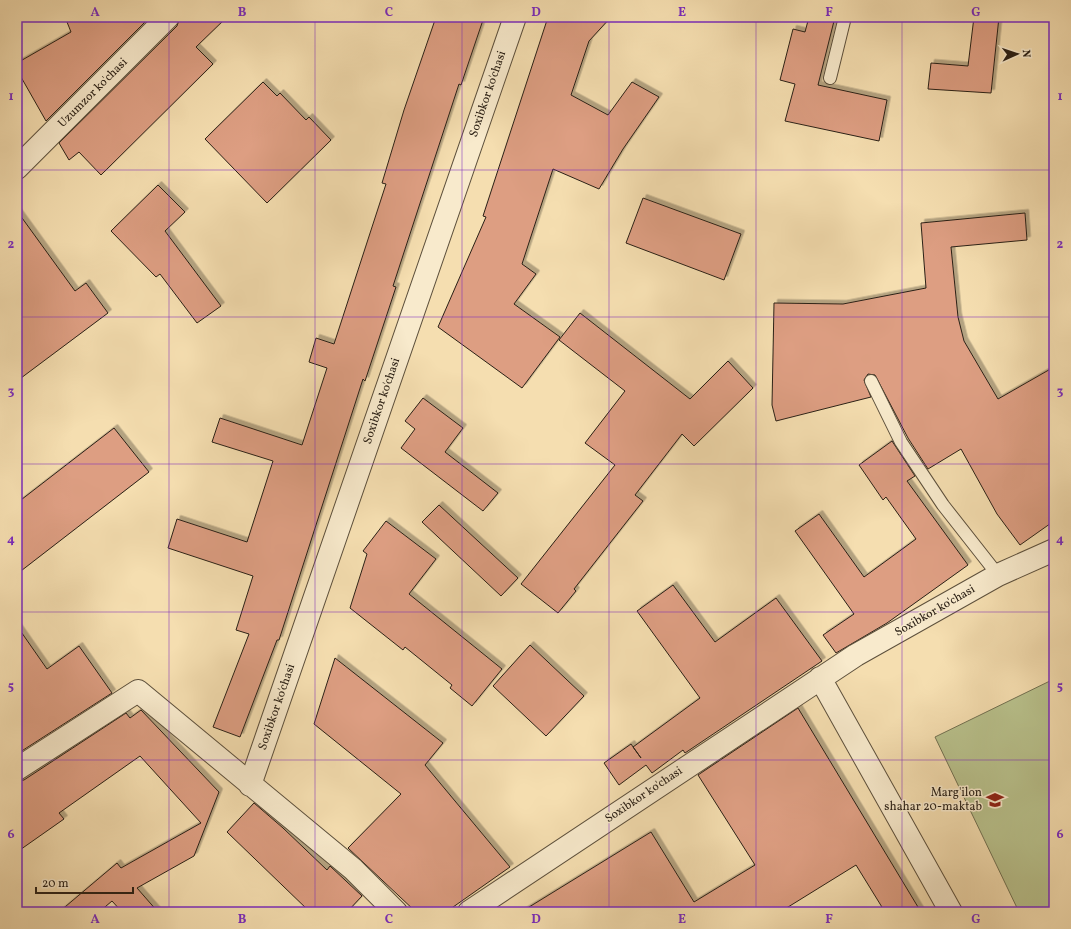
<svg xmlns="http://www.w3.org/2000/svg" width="1071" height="929" font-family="Vollkorn,serif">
  <defs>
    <filter id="shadow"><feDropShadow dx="3.5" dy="-3.5" stdDeviation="0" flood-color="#0004"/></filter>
  </defs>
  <rect width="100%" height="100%" fill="#f5deb0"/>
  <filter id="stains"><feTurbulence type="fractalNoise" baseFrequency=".005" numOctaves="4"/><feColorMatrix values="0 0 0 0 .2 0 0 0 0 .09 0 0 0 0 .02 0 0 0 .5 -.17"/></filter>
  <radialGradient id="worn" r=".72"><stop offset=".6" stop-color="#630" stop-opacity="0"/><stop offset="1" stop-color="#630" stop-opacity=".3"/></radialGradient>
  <path fill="#b9c28d" stroke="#727152" d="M 1054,679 L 1054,912 L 1019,912 L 935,737 Z"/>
  <path fill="#dd9e82" stroke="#2a2016" filter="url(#shadow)" d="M 65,17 L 150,17 L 46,121 L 17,70 L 17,63 L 71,32 Z
    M 180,17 L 227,17 L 196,47 L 213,64 L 101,175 L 79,152 L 69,160 L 59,143 L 177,26 Z
    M 436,17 L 484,17 L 461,85 L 459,84 L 393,286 L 396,287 L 365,381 L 363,379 L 279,640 L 277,640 L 240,737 L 213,727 L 249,634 L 236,630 L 253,576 L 168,548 L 177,519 L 247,542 L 273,461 L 212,442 L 220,418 L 302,445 L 327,368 L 309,362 L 316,338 L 334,344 L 386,184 L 382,183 L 404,110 Z
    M 548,17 L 611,17 L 589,41 L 571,95 L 608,115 L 632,82 L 659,97 L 623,149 L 599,189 L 553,169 L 522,264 L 536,274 L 514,304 L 560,337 L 522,388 L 438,327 L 486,217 L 483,216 Z
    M 809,17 L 835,17 L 818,85 L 887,100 L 879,141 L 785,121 L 795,84 L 780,80 L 793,29 L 805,32 Z
    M 974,17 L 999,17 L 991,93 L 928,89 L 931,63 L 968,66 Z
    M 263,82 L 277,96 L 280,93 L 306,120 L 309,117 L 331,140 L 267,203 L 205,139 Z
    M 158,185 L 185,212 L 165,231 L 221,306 L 197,323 L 160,274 L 156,277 L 111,231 Z
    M 643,198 L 741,234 L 724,280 L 626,243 Z
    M 17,211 L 75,291 L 86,283 L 108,313 L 17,381 Z
    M 1025,213 L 1027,240 L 951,247 L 958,317 L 964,341 L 998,399 L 1054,367 L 1054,521 L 1020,545 L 997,514 L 961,449 L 928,469 L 908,438 L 875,375 L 868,374 L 864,380 L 871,397 L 776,421 L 772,405 L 774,303 L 843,304 L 926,288 L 921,223 Z
    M 580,313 L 690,399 L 728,361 L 753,388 L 694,446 L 682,434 L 635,495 L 643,501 L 574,589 L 576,591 L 558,613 L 521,584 L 615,465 L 585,443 L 625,391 L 559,340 Z
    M 423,398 L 463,428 L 445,452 L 498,493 L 483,511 L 401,448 L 415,429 L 405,421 Z
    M 114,428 L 149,472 L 17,574 L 17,503 Z
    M 892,441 L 915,476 L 907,481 L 968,565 L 887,623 L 836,653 L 823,635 L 854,614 L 795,531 L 819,514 L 864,577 L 916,539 L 886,497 L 883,500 L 859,465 Z
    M 439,505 L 518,578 L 501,596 L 422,522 Z
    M 386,521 L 436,559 L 409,594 L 502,669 L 472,706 L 450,688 L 452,685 L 405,647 L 403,650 L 350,608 L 367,554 L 363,551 Z
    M 673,585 L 715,642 L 776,598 L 822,661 L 685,753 L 683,750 L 652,773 L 646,765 L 619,785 L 604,763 L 631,744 L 641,758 L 633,747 L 700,698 L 637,611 Z
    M 17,626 L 47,669 L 79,646 L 112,693 L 17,754 Z
    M 530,645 L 584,696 L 546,736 L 493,686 Z
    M 335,658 L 443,743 L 425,765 L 510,867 L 446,912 L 416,912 L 348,848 L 401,794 L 314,724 Z
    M 798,708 L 921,912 L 885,912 L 856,865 L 780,912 L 521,912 L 651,832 L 694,902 L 755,865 L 698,775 Z
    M 141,710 L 219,792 L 194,856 L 137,888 L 158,912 L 122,912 L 112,901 L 99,912 L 59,912 L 117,863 L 121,868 L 201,823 L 140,756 L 59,813 L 64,819 L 17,852 L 17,781 L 24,780 L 126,713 L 130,718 Z
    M 254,803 L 283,828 L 327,870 L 330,866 L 362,896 L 347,912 L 310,912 L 227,832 Z"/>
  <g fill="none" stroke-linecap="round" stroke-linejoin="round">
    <g stroke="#5d503c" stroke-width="14">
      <path id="service" d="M 830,78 L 845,17
        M 871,381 L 901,442 L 943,505 L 998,575"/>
    </g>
    <g stroke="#5d503c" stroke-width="24">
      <path id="minor" d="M 17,168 L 168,17
        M 820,678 L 951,912
        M 17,769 L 138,691 L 353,869 L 396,912
        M 250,785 L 515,17
        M 469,912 L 856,655 L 998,575 L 1054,550"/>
    </g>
    <use href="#service" stroke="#f8eacc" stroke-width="12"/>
    <use href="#minor" stroke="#f8eacc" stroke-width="22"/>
  </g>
  <path fill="none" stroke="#7b2cbf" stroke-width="1" stroke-opacity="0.55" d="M 169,17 L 169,912M 315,17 L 315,912M 462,17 L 462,912M 609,17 L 609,912M 756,17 L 756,912M 902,17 L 902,912M 17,170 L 1054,170M 17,317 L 1054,317M 17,464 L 1054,464M 17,612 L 1054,612M 17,760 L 1054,760"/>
  <defs>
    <g id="school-bare" transform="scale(1.38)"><path d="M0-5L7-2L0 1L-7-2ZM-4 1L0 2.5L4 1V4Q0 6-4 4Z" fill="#8f2418" stroke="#f8eacc" stroke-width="2.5" paint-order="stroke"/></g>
  </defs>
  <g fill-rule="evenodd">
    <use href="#school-bare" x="995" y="800"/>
  </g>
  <g text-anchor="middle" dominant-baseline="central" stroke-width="3" stroke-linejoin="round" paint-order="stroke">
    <g font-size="12" fill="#2a2016" stroke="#f8eacc">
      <text transform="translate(93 93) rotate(-45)">Uzumzor ko'chasi</text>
      <text transform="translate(488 94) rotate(-71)">Soxibkor ko'chasi</text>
      <text transform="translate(382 401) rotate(-71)">Soxibkor ko'chasi</text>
      <text transform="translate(935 611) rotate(-30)">Soxibkor ko'chasi</text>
      <text transform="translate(277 707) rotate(-71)">Soxibkor ko'chasi</text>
      <text transform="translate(644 795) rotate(-34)">Soxibkor ko'chasi</text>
    </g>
    <g font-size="12" fill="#2a2016" stroke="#f8eacc" text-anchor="end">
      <text x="982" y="793">Marg'ilon<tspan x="982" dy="14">shahar 20-maktab</tspan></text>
    </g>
  </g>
  <rect width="1071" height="929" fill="none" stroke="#f5deb0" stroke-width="44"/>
  <g transform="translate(1017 54) rotate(87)" stroke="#f8eacc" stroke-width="3" paint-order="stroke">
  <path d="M0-3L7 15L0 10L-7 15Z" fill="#2a2016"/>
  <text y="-6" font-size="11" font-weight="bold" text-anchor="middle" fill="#2a2016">N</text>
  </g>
  <path d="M36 887v6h97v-6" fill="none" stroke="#2a2016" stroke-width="2"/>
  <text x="42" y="887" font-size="12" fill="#2a2016" stroke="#f8eacc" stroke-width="3" paint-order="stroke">20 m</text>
  <rect x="22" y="22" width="1027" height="885" fill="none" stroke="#7b2cbf" stroke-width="1.5"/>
  <g font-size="13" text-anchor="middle" font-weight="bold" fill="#7b2cbf">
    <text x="95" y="16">A</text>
    <text x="242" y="16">B</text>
    <text x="389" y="16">C</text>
    <text x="536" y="16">D</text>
    <text x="682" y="16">E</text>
    <text x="829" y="16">F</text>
    <text x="976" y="16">G</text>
    <text x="11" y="100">1</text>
    <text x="1060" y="100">1</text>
    <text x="11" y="248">2</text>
    <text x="1060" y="248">2</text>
    <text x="11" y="395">3</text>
    <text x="1060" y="395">3</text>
    <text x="11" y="543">4</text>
    <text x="1060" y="543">4</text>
    <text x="11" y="690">5</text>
    <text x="1060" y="690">5</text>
    <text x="11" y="838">6</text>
    <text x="1060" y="838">6</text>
    <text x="95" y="923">A</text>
    <text x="242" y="923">B</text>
    <text x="389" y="923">C</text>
    <text x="536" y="923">D</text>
    <text x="682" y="923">E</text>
    <text x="829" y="923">F</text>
    <text x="976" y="923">G</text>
  </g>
  <rect width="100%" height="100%" filter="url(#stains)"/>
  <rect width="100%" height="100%" fill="url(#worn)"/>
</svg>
